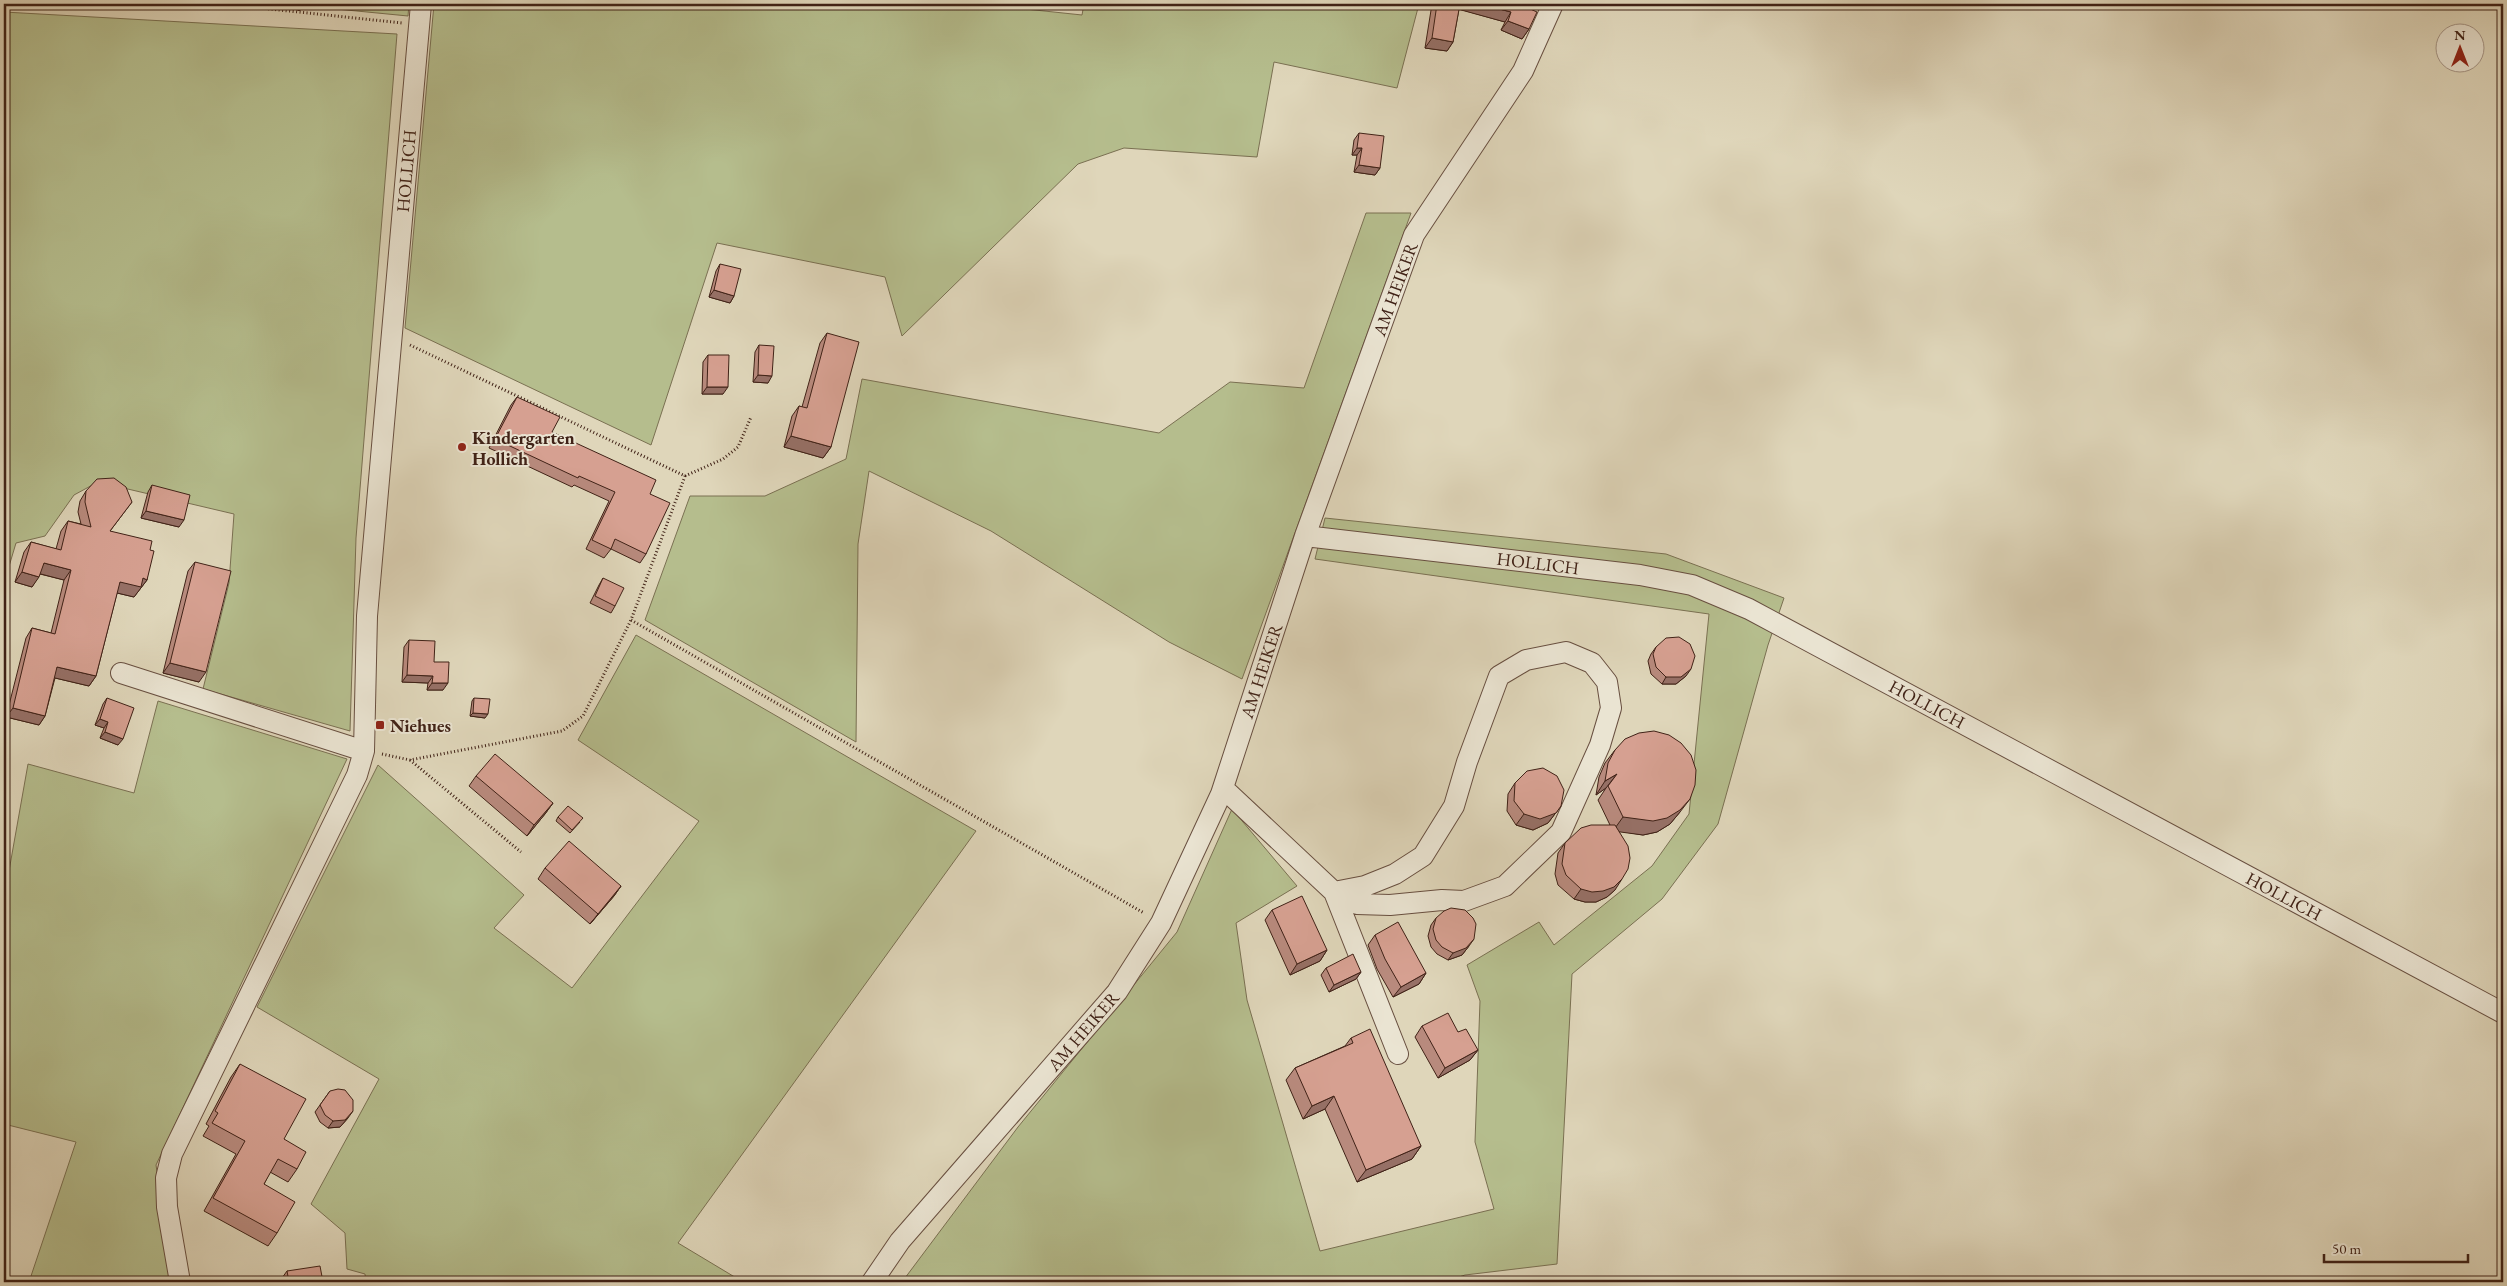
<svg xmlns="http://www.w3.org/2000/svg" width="2507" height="1286" font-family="'EB Garamond',serif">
  <rect width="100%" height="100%" fill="#dfd6ba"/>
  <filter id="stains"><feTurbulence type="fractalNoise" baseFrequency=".004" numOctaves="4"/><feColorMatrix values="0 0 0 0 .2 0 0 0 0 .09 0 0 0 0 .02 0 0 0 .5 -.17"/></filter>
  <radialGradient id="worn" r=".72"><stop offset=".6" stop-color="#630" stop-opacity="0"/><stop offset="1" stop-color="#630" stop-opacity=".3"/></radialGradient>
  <path fill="#b5bd8d" stroke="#7a7052" d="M 285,4 L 409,4 L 408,16 Z
    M 434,4 L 978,4 L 1082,15 L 1084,4 L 1419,4 L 1397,88 L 1274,62 L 1257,157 L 1124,148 L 1078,164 L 902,336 L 885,277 L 717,243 L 651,445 L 405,328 Z
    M 4,12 L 397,34 L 356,538 L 350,731 L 203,689 L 229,583 L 234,514 L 98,482 L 74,495 L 45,536 L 16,543 L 4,583 Z
    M 1366,213 L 1411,213 L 1242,679 L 1169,642 L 991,531 L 869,471 L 858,544 L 856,742 L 645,620 L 690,496 L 765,496 L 846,459 L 862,379 L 1159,433 L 1230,382 L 1304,388 Z
    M 1325,518 L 1666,554 L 1784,598 L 1768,645 L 1718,824 L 1662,899 L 1572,974 L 1557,1264 L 1465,1275 L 1444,1282 L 902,1282 L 1018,1127 L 1177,932 L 1232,809 L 1297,886 L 1236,923 L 1247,1000 L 1320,1251 L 1494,1209 L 1475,1142 L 1480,1001 L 1467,965 L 1539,922 L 1554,945 L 1652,866 L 1689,814 L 1709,614 L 1315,559 Z
    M 636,635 L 976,831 L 678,1243 L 743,1282 L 366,1282 L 365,1274 L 347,1269 L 345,1233 L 311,1204 L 379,1079 L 257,1007 L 378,765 L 524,895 L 494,928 L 572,988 L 699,821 L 578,740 Z
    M 158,701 L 347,759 L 156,1165 L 173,1282 L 29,1282 L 76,1142 L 4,1124 L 4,899 L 28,764 L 134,793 Z"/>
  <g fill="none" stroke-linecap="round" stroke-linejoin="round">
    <g stroke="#684f40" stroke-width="22">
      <path id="minor" d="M 1305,536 L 1640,575 L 1692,585 L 1749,609 L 2503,1013
        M 121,673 L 364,751
        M 1223,788 L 1334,892 L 1365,886 L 1395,874 L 1423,856 L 1454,806 L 1467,762 L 1499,676 L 1526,660 L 1566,652 L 1592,663 L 1607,682 L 1611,708 L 1600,745 L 1561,832 L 1505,886 L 1464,901 L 1442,900 L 1390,905 L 1357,904 L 1334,892
        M 1334,892 L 1398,1054
        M 180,1282 L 167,1207 L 166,1178 L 172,1154 L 357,775 L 364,751 L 367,616 L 421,4
        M 872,1282 L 900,1241 L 1117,992 L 1161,923 L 1221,794 L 1305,536 L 1414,235 L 1523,71 L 1553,4"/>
    </g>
    <path stroke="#402217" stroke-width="3" stroke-dasharray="1 2.5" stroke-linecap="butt" d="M 223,4 L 402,23
      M 299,11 L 299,4
      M 410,345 L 685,476 L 631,620 L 1144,913
      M 685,476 L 723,459 L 738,447 L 751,417
      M 382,754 L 410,760 L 562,731 L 583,716 L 631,620
      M 410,760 L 521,852"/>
    <use href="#minor" stroke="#eae4d2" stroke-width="20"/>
  </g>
  <path fill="#b88a7d" stroke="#402217" d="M 1432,4 L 1519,4 L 1529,29 L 1522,39 L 1501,30 L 1505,22 L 1459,9 L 1453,42 L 1447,51 L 1425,48 Z
    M 1359,133 L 1380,168 L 1375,175 L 1354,172 L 1357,155 L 1352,155 L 1354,140 Z
    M 720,264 L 734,296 L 730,303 L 709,297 L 716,271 Z
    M 827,333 L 831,447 L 823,458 L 784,447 L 792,416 L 799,406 L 802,407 L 820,343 Z
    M 759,345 L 768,383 L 753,382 L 755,352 Z
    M 708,355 L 723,394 L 702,394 L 703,362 Z
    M 517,397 L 552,432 L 650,494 L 646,554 L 640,563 L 611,549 L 604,558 L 586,549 L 609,501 L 574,485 L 572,487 L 489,448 L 511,405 Z
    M 152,485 L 179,527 L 141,518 L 148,492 Z
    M 86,491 L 132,502 L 110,531 L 150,550 L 147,580 L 134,597 L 117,593 L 96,676 L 89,686 L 55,678 L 45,716 L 39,725 L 6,717 L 26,638 L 32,628 L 51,633 L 64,580 L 40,574 L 32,587 L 15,582 L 24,552 L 31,542 L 56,549 L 61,531 L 68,521 L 81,524 L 78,512 L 80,501 Z
    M 195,562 L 199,682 L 163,673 L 188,571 Z
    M 603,578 L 615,606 L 611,613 L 590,603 L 599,585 Z
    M 409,640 L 434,662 L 443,690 L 427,690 L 428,683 L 402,682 L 404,647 Z
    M 1656,647 L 1686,676 L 1676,684 L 1662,684 L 1651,674 L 1648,661 L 1651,654 Z
    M 107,698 L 118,745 L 100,738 L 104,728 L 95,725 L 103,704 Z
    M 474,698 L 485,718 L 470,716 L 472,701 Z
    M 1615,750 L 1680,812 L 1670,824 L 1657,832 L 1643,835 L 1619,831 L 1615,890 L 1607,897 L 1596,902 L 1585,902 L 1574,899 L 1558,885 L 1555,874 L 1558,853 L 1565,843 L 1610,825 L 1598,800 L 1606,788 L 1596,795 L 1599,777 L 1605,763 Z
    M 476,776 L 553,803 L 545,814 L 527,836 L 469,786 Z
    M 1515,783 L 1561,806 L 1548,823 L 1533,830 L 1516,825 L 1507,811 L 1508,794 Z
    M 558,817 L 580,822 L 570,833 L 556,821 Z
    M 545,868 L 621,886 L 614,896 L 590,924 L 538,879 Z
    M 1272,910 L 1327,950 L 1320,961 L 1290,975 L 1265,920 Z
    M 1436,918 L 1469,946 L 1462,955 L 1448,960 L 1437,954 L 1431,947 L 1428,936 L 1431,925 Z
    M 1375,935 L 1426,973 L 1419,984 L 1393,997 L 1377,969 L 1368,945 Z
    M 1326,968 L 1361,972 L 1356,979 L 1329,992 L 1321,975 Z
    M 1422,1026 L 1458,1032 L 1478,1050 L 1470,1060 L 1438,1078 L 1415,1037 Z
    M 1351,1038 L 1421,1146 L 1412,1159 L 1357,1182 L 1325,1109 L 1303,1119 L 1286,1080 L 1295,1068 L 1345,1046 Z
    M 240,1064 L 284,1139 L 297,1169 L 288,1182 L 270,1172 L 264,1184 L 277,1233 L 268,1246 L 204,1211 L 236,1154 L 203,1136 L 209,1126 L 206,1124 L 231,1077 Z
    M 330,1091 L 348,1118 L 340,1127 L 328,1128 L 320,1122 L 315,1112 Z
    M 287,1271 L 323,1282 L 283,1282 L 282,1278 Z"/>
  <path fill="#967066" stroke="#402217" d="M 1457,4 L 1480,4 L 1511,12 L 1505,22 L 1454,8 Z
    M 1508,21 L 1529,29 L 1522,39 L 1501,30 Z
    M 1432,38 L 1453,42 L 1447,51 L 1425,48 Z
    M 1357,148 L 1362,148 L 1357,155 L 1352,155 Z
    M 1359,165 L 1380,168 L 1375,175 L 1354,172 Z
    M 714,290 L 734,296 L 730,303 L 709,297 Z
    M 758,375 L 772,376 L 768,383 L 753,382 Z
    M 707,387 L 728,387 L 723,394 L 702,394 Z
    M 791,436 L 831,447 L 823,458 L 784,447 Z
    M 146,511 L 184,520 L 179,527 L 141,518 Z
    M 44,563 L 71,570 L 64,580 L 37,573 Z
    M 22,572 L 39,577 L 32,587 L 15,582 Z
    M 143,578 L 147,580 L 134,597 L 113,592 L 120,582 Z
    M 170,663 L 206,672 L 199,682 L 163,673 Z
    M 57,667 L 96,676 L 89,686 L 51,677 Z
    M 1691,669 L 1686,676 L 1676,684 L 1662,684 L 1666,677 Z
    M 407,675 L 433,676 L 428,683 L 402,682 Z
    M 432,683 L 448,683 L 443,690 L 427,690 Z
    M 13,708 L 45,716 L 39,725 L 6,717 Z
    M 473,713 L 488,714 L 485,718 L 470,716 Z
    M 100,719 L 108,722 L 104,728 L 95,725 Z
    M 105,732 L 123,739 L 118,745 L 100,738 Z
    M 1617,774 L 1606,788 L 1596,795 L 1605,781 Z
    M 1690,799 L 1680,812 L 1670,824 L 1657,832 L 1643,835 L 1613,831 L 1623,817 Z
    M 553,803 L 545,814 L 527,836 L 534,825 Z
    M 1561,806 L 1548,823 L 1533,830 L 1516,825 L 1524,814 Z
    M 1622,879 L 1615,890 L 1607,897 L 1596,902 L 1585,902 L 1574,899 L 1581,889 Z
    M 621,886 L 614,896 L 590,924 L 598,914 Z
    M 1474,939 L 1469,946 L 1462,955 L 1448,960 L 1453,953 Z
    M 1327,950 L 1320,961 L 1290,975 L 1297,964 Z
    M 1361,972 L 1356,979 L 1329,992 L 1334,985 Z
    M 1426,973 L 1419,984 L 1393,997 L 1401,987 Z
    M 1478,1050 L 1470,1060 L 1438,1078 L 1445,1068 Z
    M 1334,1096 L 1325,1109 L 1303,1119 L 1312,1106 Z
    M 353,1111 L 348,1118 L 340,1127 L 328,1128 L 333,1121 Z
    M 1421,1146 L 1412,1159 L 1357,1182 L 1366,1170 Z"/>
  <path fill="#d6a091" stroke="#402217" d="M 1437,4 L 1460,4 L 1453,42 L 1432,38 Z
    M 1480,4 L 1519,4 L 1537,12 L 1529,29 L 1508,21 L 1511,12 Z
    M 1359,133 L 1384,136 L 1380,168 L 1359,165 L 1362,148 L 1357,148 Z
    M 720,264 L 741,269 L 734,296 L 714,290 Z
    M 827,333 L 859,342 L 831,447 L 791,436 L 799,406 L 807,408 Z
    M 759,345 L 774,346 L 772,376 L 758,375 Z
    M 708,355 L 729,355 L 728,387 L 707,387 Z
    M 517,397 L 560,417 L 552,432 L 656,480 L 650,494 L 670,503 L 646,554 L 615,539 L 611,549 L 592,540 L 615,492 L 579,476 L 578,478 L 495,439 Z
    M 114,478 L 126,487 L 132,502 L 110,531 L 152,541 L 150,550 L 154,551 L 147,580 L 143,578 L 141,587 L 120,582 L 96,676 L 57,667 L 45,716 L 13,708 L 32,628 L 55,634 L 71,570 L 44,563 L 39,577 L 22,572 L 31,542 L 61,550 L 68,521 L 91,527 L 85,502 L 86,491 L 97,479 Z
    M 152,485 L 190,495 L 184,520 L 146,511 Z
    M 195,562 L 231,571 L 206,672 L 170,663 Z
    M 603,578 L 624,588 L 615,606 L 595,596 Z
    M 1679,637 L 1690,644 L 1695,656 L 1691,669 L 1681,677 L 1666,677 L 1656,667 L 1653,654 L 1656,647 L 1666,638 Z
    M 409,640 L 435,641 L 434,662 L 449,662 L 448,683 L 432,683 L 433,676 L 407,675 Z
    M 107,698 L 134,708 L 123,739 L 105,732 L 108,722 L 100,719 Z
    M 474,698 L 490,699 L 488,714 L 473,713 Z
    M 1654,731 L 1669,735 L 1681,743 L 1691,755 L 1696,770 L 1695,785 L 1690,799 L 1680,810 L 1667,818 L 1653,821 L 1623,817 L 1608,786 L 1617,774 L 1605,781 L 1608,763 L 1615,750 L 1625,739 L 1639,733 Z
    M 495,754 L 553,803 L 534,825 L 476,776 Z
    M 1543,768 L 1557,776 L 1564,790 L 1561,806 L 1556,813 L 1540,819 L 1524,814 L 1514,801 L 1515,783 L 1527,771 Z
    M 568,806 L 583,818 L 572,830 L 558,817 Z
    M 1591,825 L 1615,825 L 1628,846 L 1630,858 L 1628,869 L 1622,879 L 1614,887 L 1603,891 L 1592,892 L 1581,889 L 1566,875 L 1562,864 L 1565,843 L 1581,828 Z
    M 569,841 L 621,886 L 598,914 L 545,868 Z
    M 1302,896 L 1327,950 L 1297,964 L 1272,910 Z
    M 1451,908 L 1465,910 L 1473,918 L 1476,924 L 1474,939 L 1466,948 L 1453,953 L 1442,947 L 1436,940 L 1433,929 L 1436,918 L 1444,911 Z
    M 1398,922 L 1426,973 L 1401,987 L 1385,959 L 1375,935 Z
    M 1353,954 L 1361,972 L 1334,985 L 1326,968 Z
    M 1448,1013 L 1458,1032 L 1466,1029 L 1478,1050 L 1445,1068 L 1422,1026 Z
    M 1370,1029 L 1421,1146 L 1366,1170 L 1334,1096 L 1312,1106 L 1295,1068 L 1353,1043 L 1351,1038 Z
    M 240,1064 L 306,1099 L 284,1139 L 306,1152 L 297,1169 L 278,1159 L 264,1184 L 295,1202 L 277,1233 L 213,1198 L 245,1141 L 212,1123 L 218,1113 L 215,1111 Z
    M 338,1089 L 345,1090 L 353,1100 L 353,1111 L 345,1120 L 333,1121 L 325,1115 L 320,1105 L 330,1091 Z
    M 320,1266 L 323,1282 L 289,1282 L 287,1271 Z
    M 2465,1277 L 2483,1282 L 2464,1282 Z"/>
  <g fill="#8f2418" stroke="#eae4d2" stroke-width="2">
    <circle cx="462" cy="447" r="5"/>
    <rect x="375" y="720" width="10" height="10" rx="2.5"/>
  </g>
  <g text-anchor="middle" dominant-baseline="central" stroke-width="4" stroke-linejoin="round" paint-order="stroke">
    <g font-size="18" fill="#402217" stroke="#eae4d2">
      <text transform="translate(406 171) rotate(-85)">HOLLICH</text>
      <text transform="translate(1395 289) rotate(-70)">AM HEIKER</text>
      <text transform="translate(1538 563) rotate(7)">HOLLICH</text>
      <text transform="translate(1261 671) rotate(-72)">AM HEIKER</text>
      <text transform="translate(1927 704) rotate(28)">HOLLICH</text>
      <text transform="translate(2284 896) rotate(28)">HOLLICH</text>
      <text transform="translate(1083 1031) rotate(-49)">AM HEIKER</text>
    </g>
    <g font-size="18" font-weight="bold" fill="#402217" stroke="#eae4d2" text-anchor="start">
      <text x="472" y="437">Kindergarten<tspan x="472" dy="21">Hollich</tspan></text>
      <text x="390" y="725">Niehues</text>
    </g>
  </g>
  <rect width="2507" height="1286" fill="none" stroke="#dfd6ba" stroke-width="20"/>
  <rect x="5" y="5" width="2497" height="1276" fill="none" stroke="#402217" stroke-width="2.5"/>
  <rect x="10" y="10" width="2487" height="1266" fill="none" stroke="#402217"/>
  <g transform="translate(2460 48)"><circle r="24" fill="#eae4d2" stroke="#a69687"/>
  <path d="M0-4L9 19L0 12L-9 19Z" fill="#8f2418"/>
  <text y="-8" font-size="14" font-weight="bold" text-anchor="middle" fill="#402217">N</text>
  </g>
  <path d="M2324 1254v8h144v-8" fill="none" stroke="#402217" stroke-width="2.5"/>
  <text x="2332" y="1254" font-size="15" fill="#402217" stroke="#eae4d2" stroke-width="4" paint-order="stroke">50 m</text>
  <rect width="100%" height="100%" filter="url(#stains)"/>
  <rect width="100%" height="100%" fill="url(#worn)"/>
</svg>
